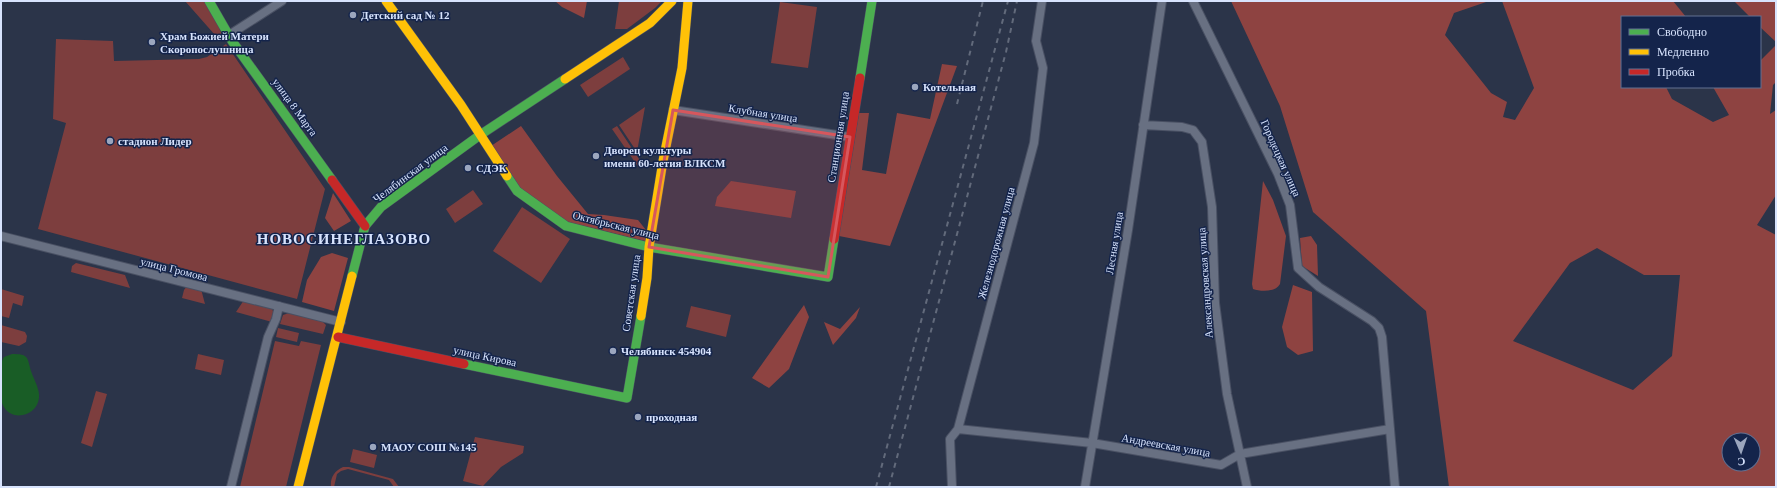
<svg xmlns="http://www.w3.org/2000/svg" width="1777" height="488" font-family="Georgia,serif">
  <rect width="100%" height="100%" fill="#2b3449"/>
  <path fill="#7d3e3e" d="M 185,1 L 209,1 L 222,35 L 215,35 Z
    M 619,1 L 662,1 L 655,8 L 627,29 L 615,29 Z
    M 780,2 L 817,7 L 808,68 L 771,63 Z
    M 56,39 L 113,41 L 114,61 L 199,59 L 207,57 L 226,44 L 325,189 L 297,299 L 38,229 L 66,123 L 53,119 Z
    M 623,57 L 630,69 L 588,97 L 580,85 Z
    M 645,107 L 637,152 L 619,125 Z
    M 617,126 L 643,165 L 639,168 L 612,129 Z
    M 731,181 L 796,191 L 791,218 L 715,206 L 717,197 Z
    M 473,190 L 483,204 L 455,223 L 446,209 Z
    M 522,207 L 570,239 L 541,283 L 493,251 Z
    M 76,263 L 125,275 L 130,288 L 71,272 L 72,266 Z
    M 187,286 L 201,289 L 205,304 L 182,298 L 184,290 Z
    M 1,289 L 24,296 L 22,306 L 13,303 L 9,318 L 1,316 Z
    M 244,300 L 271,307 L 274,313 L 272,322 L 236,312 Z
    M 691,306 L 731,315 L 726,337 L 686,327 Z
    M 289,313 L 323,322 L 326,325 L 323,334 L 280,324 L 283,315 Z
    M 1,325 L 25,332 L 27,336 L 26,342 L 19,346 L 1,342 Z
    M 278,328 L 299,333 L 297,342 L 276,337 Z
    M 275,341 L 299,346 L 301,341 L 321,345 L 286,487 L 240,487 Z
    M 198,354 L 224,360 L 221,375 L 195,369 Z
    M 96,391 L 107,394 L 92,447 L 81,443 Z
    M 475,437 L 524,446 L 523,453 L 501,467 L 483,486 L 463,481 Z
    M 353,449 L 377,455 L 374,468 L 350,462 Z
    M 343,467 L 349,467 L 393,479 L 399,487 L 394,487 L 389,480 L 348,469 L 341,471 L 337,474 L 334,487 L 331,487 C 330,478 334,471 343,467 Z"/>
  <path fill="#8e4341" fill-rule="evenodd" d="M 555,1 L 587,1 L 584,18 L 562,7 Z
    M 1231,1 L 1489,1 L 1454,13 L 1445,35 L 1491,93 L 1507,102 L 1503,117 L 1515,120 L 1534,88 L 1502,1 L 1673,1 L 1686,17 L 1622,17 L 1622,87 L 1666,87 L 1672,99 L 1713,122 L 1729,115 L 1713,87 L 1760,87 L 1760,61 L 1776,45 L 1776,82 L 1773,85 L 1770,114 L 1776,110 L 1776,195 L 1757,225 L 1776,235 L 1776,487 L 1449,487 L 1426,311 L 1313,212 L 1280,106 ZM 1597,248 L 1644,275 L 1680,275 L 1672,356 L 1633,390 L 1513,341 L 1570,263 ZM 1729,440 L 1753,440 L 1753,464 L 1729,464 Z
    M 1734,1 L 1776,1 L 1776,42 L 1760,27 L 1760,17 L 1750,17 Z
    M 942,64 L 957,66 L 890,246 L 839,236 L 859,113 L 869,113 L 862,170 L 886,174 L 897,113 L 930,119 Z
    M 521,126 L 557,176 L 588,214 L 604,215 L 638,220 L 646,230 L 645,241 L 568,222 L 520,189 L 491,146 Z
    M 1263,181 L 1273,200 L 1286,236 L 1280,284 C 1276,292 1261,292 1253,289 L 1252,284 Z
    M 333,193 L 351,221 L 334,231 L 325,218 Z
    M 1311,236 L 1317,245 L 1318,276 L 1302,266 L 1300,238 Z
    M 332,253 L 348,258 L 334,311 L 302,302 L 307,280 L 321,257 Z
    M 1293,285 L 1312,292 L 1313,351 L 1298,355 L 1287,347 L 1282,327 Z
    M 804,305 L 809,317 L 789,369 L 769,388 L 752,378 Z
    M 860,307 L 856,318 L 833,345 L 822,317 L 824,322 L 840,329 Z"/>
  <path fill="#195d26" d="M 12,354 C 29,354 27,357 31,371 C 34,380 40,389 39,398 C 37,417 9,423 2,403 C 0,391 1,375 1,363 L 4,357 Z"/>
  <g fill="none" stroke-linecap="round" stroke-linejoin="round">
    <g stroke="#495063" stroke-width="10">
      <path id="street" d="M 1193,1 L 1278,174 L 1290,205 L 1298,268 L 1319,287 L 1372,321 L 1379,328 L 1382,337 L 1395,487
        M 229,35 L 282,1
        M 673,110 L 850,137
        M 1143,125 L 1182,127 L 1193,130 L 1202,142 L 1212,207 L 1215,303 L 1227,394 L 1247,487
        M 1,236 L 341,322
        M 958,429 L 1092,443 L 1221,465 L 1240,454 L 1390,429
        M 231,487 L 268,337 L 276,319 L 279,306
        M 952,487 L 950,439 L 958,429 L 1034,143 L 1043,68 L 1036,41 L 1042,1
        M 1085,487 L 1128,230 L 1162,1"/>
    </g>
    <g stroke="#495063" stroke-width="10">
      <path id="fast" d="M 209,1 L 232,41 L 332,180
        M 860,78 L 872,1
        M 507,176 L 517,191 L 566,226 L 649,247 L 828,277 L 834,239
        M 352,276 L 365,226 L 381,207 L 480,135 L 565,79
        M 464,364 L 627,398 L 641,316"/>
    </g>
    <g stroke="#495063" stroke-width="10">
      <path id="slow" d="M 386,1 L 461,105 L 507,176
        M 565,79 L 650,23 L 672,1
        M 641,316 L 647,278 L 649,247 L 663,161 L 682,68 L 688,1
        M 298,487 L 352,276"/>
    </g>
    <g stroke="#495063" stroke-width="10">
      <path id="jam" d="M 332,180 L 365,226
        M 834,239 L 860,78
        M 338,337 L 464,364"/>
    </g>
    <use href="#street" stroke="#687082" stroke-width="8"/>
    <use href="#fast" stroke="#4caf50" stroke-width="9"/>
    <use href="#slow" stroke="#ffc107" stroke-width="9"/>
    <use href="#jam" stroke="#c62828" stroke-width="9"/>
    <path stroke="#626a7b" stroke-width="2" stroke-dasharray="5 5" stroke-linecap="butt" d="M 957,104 L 983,1
      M 876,487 L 1008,1
      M 889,487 L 1006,52 L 1017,1"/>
  </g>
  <path fill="#d6575d" fill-opacity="0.2" stroke="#d6575d" stroke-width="3" stroke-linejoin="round" d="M 673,110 L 850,137 L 828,277 L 649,247 Z"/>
  <g fill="#9ba6be" stroke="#14244b" stroke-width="1.5">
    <circle cx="353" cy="15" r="4"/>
    <circle cx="152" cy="42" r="4"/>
    <circle cx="915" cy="87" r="4"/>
    <circle cx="110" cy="141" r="4"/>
    <circle cx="596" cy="156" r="4"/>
    <circle cx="468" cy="168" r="4"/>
    <circle cx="613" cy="351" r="4"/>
    <circle cx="638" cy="417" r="4"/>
    <circle cx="373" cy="447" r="4"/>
  </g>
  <g text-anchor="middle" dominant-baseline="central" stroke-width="3" stroke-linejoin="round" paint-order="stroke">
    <g font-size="11" font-weight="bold" fill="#d7e3fd" stroke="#14244b" text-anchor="start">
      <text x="361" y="15">Детский сад № 12</text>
      <text x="160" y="36">Храм Божией Матери<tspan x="160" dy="13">Скоропослушница</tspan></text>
      <text x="923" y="87">Котельная</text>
      <text x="118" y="141">стадион Лидер</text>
      <text x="604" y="150">Дворец культуры<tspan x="604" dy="13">имени 60-летия ВЛКСМ</tspan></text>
      <text x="476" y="168">СДЭК</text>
      <text x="621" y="351">Челябинск 454904</text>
      <text x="646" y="417">проходная</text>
      <text x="381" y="447">МАОУ СОШ №145</text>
    </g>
    <g font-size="11" fill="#d7e3fd" stroke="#14244b">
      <text transform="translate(295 107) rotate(54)">улица 8 Марта</text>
      <text transform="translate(763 113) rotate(9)">Клубная улица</text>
      <text transform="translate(838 137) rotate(-81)">Станционная улица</text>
      <text transform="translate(1281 158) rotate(66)">Городецкая улица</text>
      <text transform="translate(410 173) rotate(-37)">Челябинская улица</text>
      <text transform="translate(616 225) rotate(14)">Октябрьская улица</text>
      <text transform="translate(996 243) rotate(-75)">Железнодорожная улица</text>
      <text transform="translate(1114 243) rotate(-81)">Лесная улица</text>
      <text transform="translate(174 269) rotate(14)">улица Громова</text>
      <text transform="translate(1205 283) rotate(-94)">Александровская улица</text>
      <text transform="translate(631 293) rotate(-82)">Советская улица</text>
      <text transform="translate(485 356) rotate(12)">улица Кирова</text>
      <text transform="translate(1166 445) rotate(10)">Андреевская улица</text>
    </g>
    <g font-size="15" font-weight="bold" letter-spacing="1" fill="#d7e3fd" stroke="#14244b">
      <text x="344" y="239">НОВОСИНЕГЛАЗОВО</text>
    </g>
  </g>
  <rect width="1777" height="488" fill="none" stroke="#d7e3fd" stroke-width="4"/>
  <rect x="1621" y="16" width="140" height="72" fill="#14244b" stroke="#627092"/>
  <rect x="1629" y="29" width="20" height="6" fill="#4caf50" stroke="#627092"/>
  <text x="1657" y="36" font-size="12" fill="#d7e3fd">Свободно</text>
  <rect x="1629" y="49" width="20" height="6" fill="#ffc107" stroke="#627092"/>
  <text x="1657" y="56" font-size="12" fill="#d7e3fd">Медленно</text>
  <rect x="1629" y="69" width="20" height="6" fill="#c62828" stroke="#627092"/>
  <text x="1657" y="76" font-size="12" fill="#d7e3fd">Пробка</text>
  <g transform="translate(1741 452) rotate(178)"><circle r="19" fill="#14244b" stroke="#627092"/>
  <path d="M0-3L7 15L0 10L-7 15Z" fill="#9ba6be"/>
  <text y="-6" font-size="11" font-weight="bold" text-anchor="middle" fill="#d7e3fd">С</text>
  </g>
</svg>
